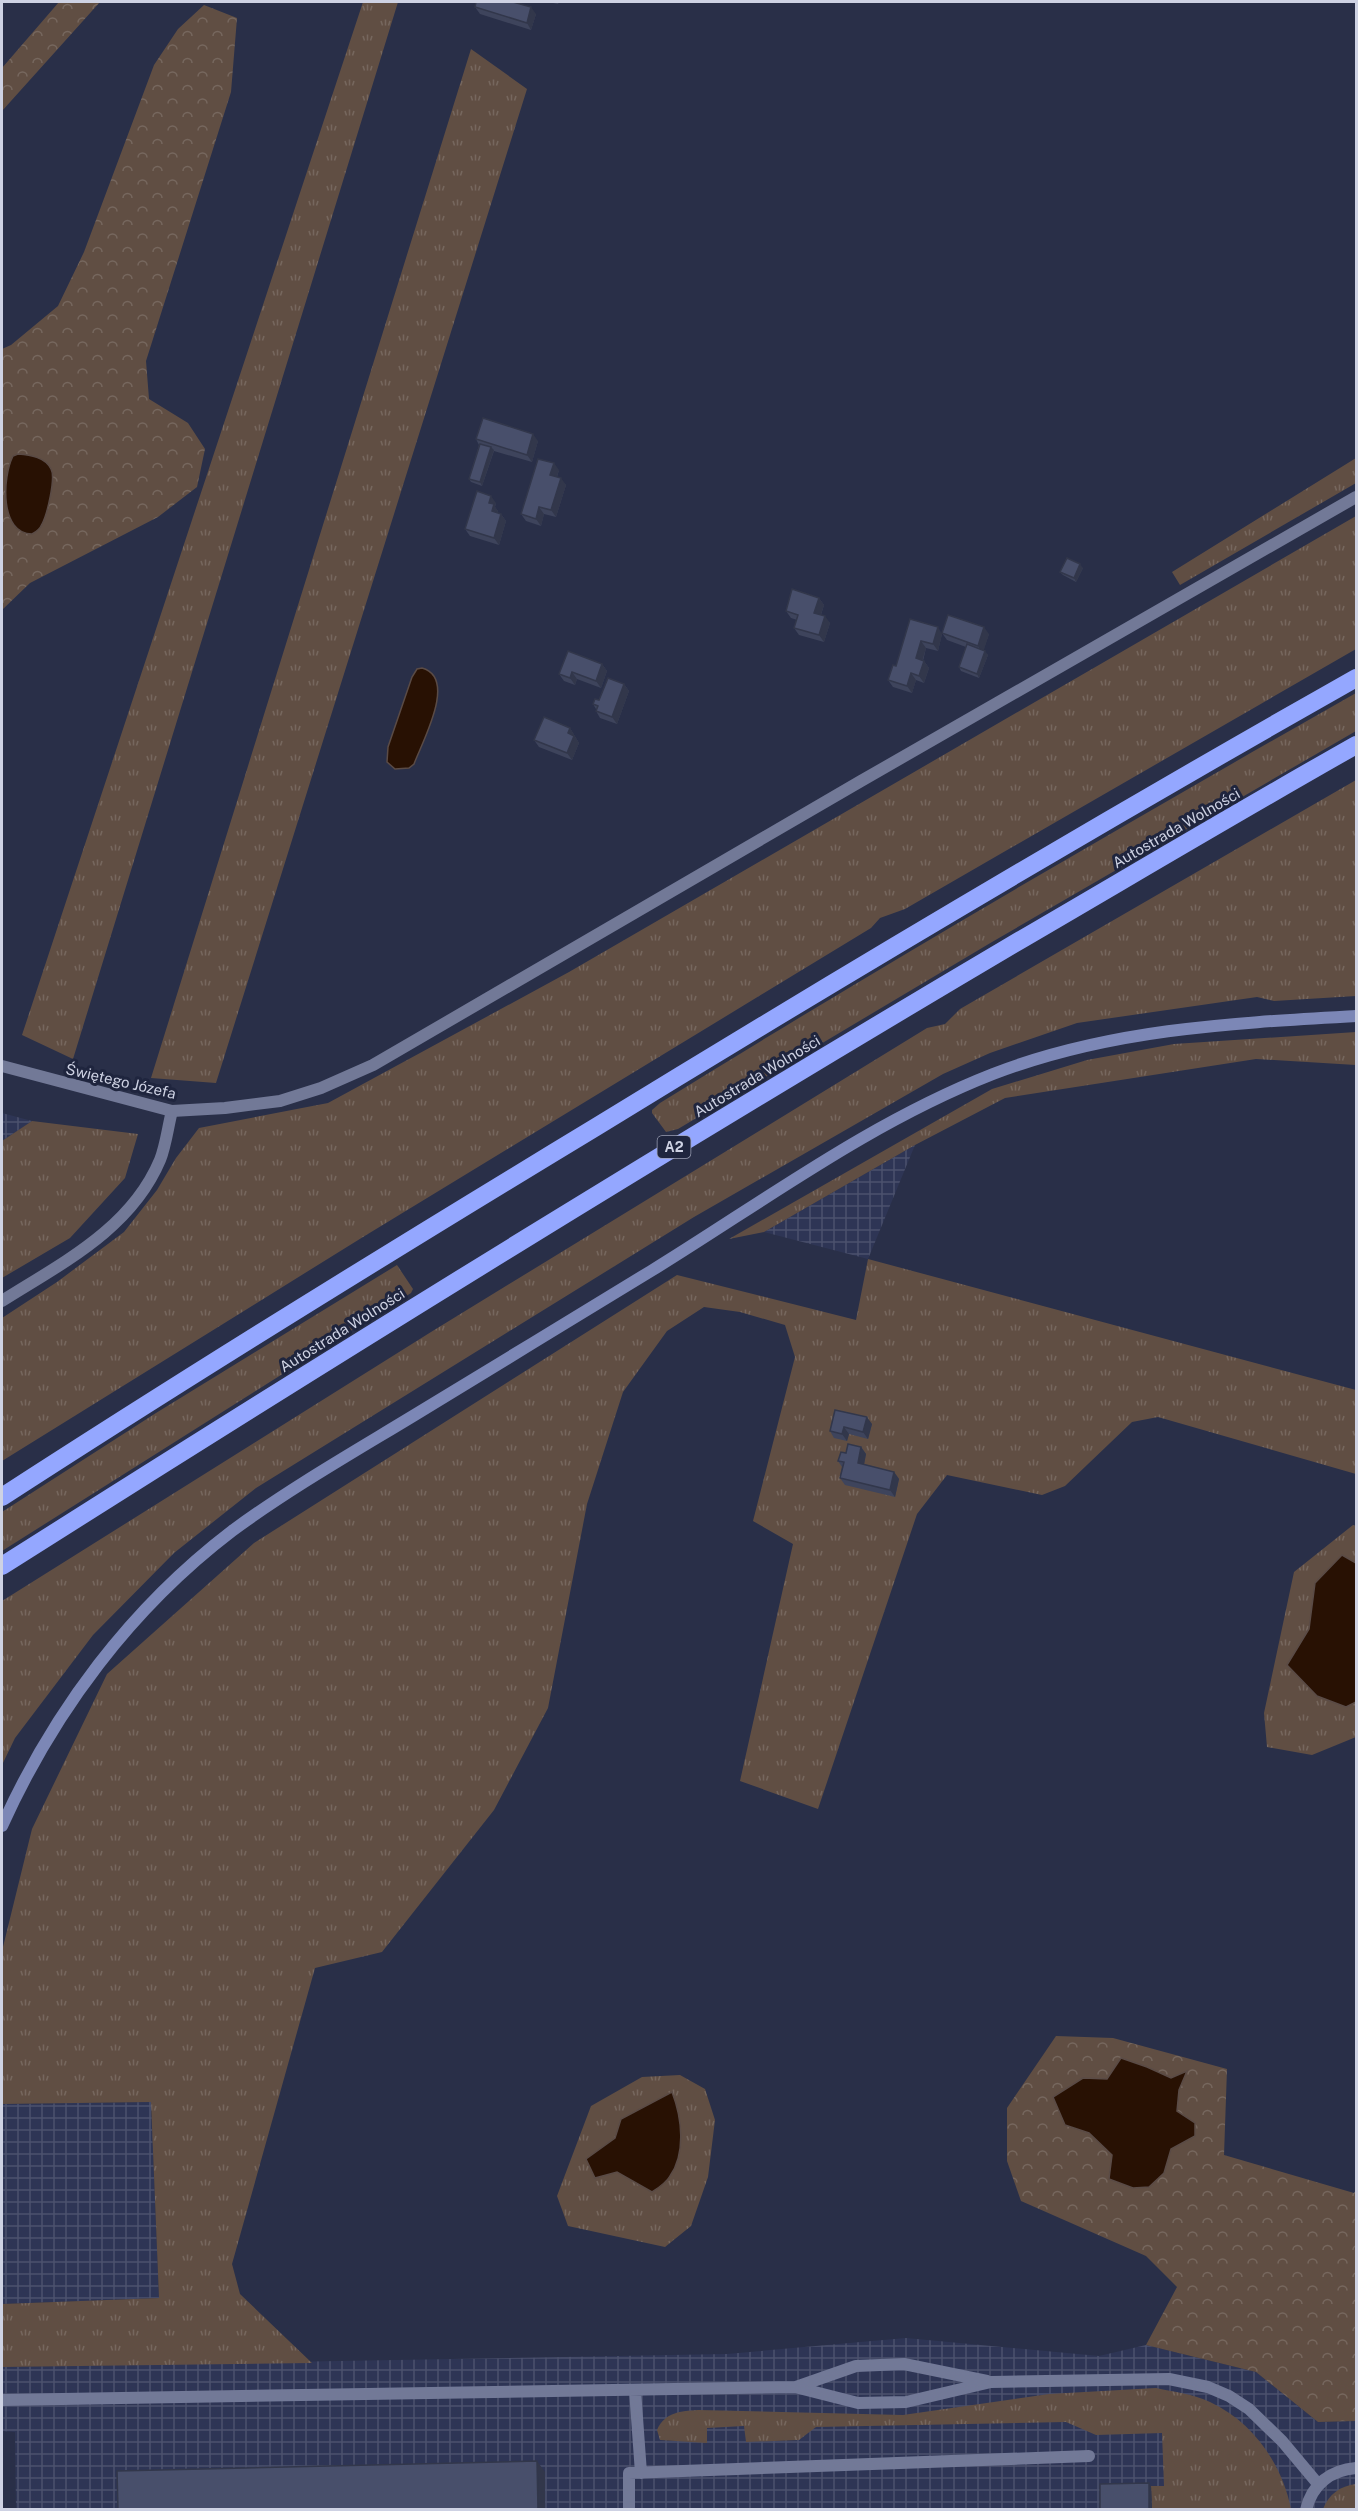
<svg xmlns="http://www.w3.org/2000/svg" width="1358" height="2511" font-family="'Public Sans',sans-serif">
  <defs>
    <pattern id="industrial-grid" width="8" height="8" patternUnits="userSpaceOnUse" patternTransform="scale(1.5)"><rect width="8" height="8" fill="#2e3555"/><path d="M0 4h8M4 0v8" fill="none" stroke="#4b516d"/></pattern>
    <pattern id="grass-tufts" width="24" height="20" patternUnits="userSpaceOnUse" patternTransform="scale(1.5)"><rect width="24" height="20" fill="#604e43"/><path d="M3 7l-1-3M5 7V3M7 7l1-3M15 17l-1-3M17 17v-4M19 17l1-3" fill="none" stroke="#76675e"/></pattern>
    <pattern id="forest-crowns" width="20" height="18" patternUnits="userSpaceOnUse" patternTransform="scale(1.5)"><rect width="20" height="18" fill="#604e43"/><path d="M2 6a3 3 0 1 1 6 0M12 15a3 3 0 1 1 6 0" fill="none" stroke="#76675e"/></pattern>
  </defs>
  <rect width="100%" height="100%" fill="#292f48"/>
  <path fill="url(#industrial-grid)" d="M 2,1113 L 32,1121 L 2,1141 Z
    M 915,1145 L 868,1259 L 764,1232 Z
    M 151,2102 L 159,2298 L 2,2304 L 2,2104 Z
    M 906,2338 L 1099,2356 L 1146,2345 L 1256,2372 L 1318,2422 L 1356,2421 L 1356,2509 L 16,2509 L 15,2432 L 2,2431 L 2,2367 L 727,2354 Z"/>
  <path fill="url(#grass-tufts)" d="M 363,2 L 398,2 L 73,1059 L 22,1035 Z
    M 471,49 L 527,89 L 216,1083 L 151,1078 Z
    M 1356,458 L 1356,483 L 1180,585 L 1172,572 Z
    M 1356,516 L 1356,649 L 905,909 L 880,918 L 871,928 L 363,1237 L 2,1461 L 2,1318 L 57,1282 L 124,1232 L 157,1190 L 176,1158 L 199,1128 L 328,1103 L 569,972 Z
    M 1356,693 L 1356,731 L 992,942 L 678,1129 L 666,1132 L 652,1113 L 652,1110 L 660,1103 C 889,961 1122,826 1356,693 Z
    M 1356,780 L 1356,996 L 1274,1001 L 1257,997 L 1077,1023 L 990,1053 L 943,1074 L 694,1217 L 256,1488 L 174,1553 L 93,1635 L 15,1738 L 2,1765 L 2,1601 L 431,1332 L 927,1028 L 945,1024 L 960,1009 Z
    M 1356,1032 L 1356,1065 L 1256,1059 L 1005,1098 L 915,1145 L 764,1232 L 729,1239 L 992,1089 L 1087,1060 L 1174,1044 Z
    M 32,1121 L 138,1134 L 125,1178 L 70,1238 L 2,1278 L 2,1141 Z
    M 868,1259 L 1356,1390 L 1356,1474 L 1158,1417 L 1132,1422 L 1065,1486 L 1042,1495 L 947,1475 L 917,1514 L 818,1809 L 740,1781 L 793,1544 L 753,1521 L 795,1357 L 785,1325 L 740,1312 L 704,1307 L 667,1331 L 623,1392 L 587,1504 L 548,1708 L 494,1810 L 382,1952 L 315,1968 L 232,2264 L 240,2294 L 312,2363 L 2,2367 L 2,2304 L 159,2298 L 151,2102 L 2,2104 L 2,1951 L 32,1829 L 107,1674 L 254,1543 L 677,1275 L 856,1320 Z
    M 397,1265 L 413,1289 L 411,1293 L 2,1551 L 2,1512 L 156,1413 Z
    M 1353,1525 L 1356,1526 L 1356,1737 L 1312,1755 L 1267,1747 L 1264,1713 L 1294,1572 Z
    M 680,2075 L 705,2089 L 715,2120 L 708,2177 L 691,2226 L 665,2247 L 568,2226 L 557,2196 L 591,2106 L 642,2077 Z
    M 1156,2388 C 1174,2392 1193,2394 1210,2402 C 1253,2422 1282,2464 1291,2509 L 1152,2509 L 1151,2486 L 1164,2486 L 1162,2433 L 1096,2435 L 1066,2422 L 816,2427 L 799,2440 L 746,2442 L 744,2426 L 707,2428 L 707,2443 L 660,2440 L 657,2430 C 665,2412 681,2411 698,2410 L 903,2415 L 1049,2394 Z
    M 1356,2484 L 1356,2509 L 1323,2509 C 1329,2494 1340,2486 1356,2484 Z"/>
  <path fill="url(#forest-crowns)" fill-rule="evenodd" d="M 59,2 L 100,2 L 2,111 L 2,68 Z
    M 204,5 L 237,18 L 231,92 L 146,361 L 149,399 L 188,423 L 205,449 L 197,487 L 158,517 L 30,583 L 2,610 L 2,349 L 11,345 L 58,306 L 84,252 L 154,65 L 178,29 Z
    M 1056,2036 L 1113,2038 L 1227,2069 L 1224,2155 L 1354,2193 L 1356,2190 L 1356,2421 L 1318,2422 L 1256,2372 L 1146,2345 L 1177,2287 L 1146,2256 L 1021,2201 L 1007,2161 L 1007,2108 ZM 1121,2058 L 1147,2067 L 1171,2078 L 1186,2072 L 1179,2090 L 1177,2111 L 1195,2123 L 1171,2149 L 1164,2173 L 1112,2155 L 1089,2133 L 1083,2078 L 1107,2079 Z"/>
  <path fill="#281103" stroke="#5a4b46" stroke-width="1.5" d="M 18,454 C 30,455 45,457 51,469 C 56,478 47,515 42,524 C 40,529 36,532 32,534 C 0,534 2,478 13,456 Z
    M 422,668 C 458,678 422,742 414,764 L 409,768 L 395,769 L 387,762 L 388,747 L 412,677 L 417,669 Z
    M 1342,1555 L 1356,1563 L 1356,1702 L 1346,1707 L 1317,1696 L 1287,1665 L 1309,1629 L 1315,1583 Z
    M 1121,2058 L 1147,2067 L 1171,2078 L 1187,2071 L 1179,2090 L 1177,2111 L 1195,2123 L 1195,2136 L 1171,2149 L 1164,2173 L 1149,2187 L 1133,2188 L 1109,2179 L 1112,2155 L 1089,2133 L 1065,2125 L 1053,2097 L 1083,2078 L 1107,2079 Z
    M 672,2092 C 682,2118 686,2153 670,2176 C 666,2183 658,2188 652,2192 L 617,2172 L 595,2178 L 586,2159 L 615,2138 L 621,2119 Z"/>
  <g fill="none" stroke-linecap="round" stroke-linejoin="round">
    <path stroke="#727997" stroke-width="12" d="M 2,1301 C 62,1263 131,1229 160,1160 C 166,1145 168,1126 172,1111
      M 796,2387 L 856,2366 L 904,2364 L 987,2381
      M 635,2390 L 641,2473
      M 2,2400 L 795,2387 L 858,2403 L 906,2402 L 991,2382 L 1169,2379 L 1208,2387 L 1229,2396 L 1249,2409 L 1282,2441 L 1318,2484
      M 629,2510 L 629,2473 L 1089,2456
      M 1306,2510 C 1312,2484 1331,2470 1356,2468"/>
    <path stroke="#727997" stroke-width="12" d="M 2,1066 L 172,1111 L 225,1108 L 280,1101 L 321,1088 L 373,1065 L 861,781 L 1356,497"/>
    <path stroke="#7c87b6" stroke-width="12" d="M 2,1826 C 54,1711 131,1608 232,1531 C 289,1489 352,1453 413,1416 C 492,1368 572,1319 651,1271 C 763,1202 870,1122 993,1074 C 1110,1029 1232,1023 1356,1016"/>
    <path stroke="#94a7ff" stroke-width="18" d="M 2,1497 C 198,1370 396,1248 596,1127 C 847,973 1100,823 1356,678
      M 2,1566 C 336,1354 672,1146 1012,945 C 1127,878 1241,810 1356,745"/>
  </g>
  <path fill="#3e445c" d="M 548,2 L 559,2 L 558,4 Z
    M 475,7 L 536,14 L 531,30 L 480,14 Z
    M 476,439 L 538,441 L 532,462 L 494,451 L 482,486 L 471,482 L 469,479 L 479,445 Z
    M 559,470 L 557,477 L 566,485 L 556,517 L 544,514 L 541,526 L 526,521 L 521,514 Z
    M 496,503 L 495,507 L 498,511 L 498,513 L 501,514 L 506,521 L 499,545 L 470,536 L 465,529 Z
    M 1083,568 L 1076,582 L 1063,575 L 1060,572 Z
    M 819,598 L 824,605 L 821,615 L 830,623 L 824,642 L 799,635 L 794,628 L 797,620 L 791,618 L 786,611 Z
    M 910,619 L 942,634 L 938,651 L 926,648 L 923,661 L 924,661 L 929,668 L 924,683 L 916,680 L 912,693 L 893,687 L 888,680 L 896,666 Z
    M 942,633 L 989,634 L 983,651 L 988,655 L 979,678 L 961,671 L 959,667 L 966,647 L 947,640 Z
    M 602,664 L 607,671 L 601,688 L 577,679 L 575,685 L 564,681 L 559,674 Z
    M 624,684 L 629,691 L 617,724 L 600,718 L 596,711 L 596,709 L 593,704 Z
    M 570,728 L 579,743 L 572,760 L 539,747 L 534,740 Z
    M 835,1410 L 872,1424 L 868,1439 L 849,1434 L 847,1441 L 834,1438 L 830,1431 Z
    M 861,1447 L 866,1454 L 864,1464 L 894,1472 L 899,1479 L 895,1497 L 845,1485 L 840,1478 L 842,1467 L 838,1461 Z"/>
  <path fill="#32374b" d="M 531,7 L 536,14 L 531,30 L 527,23 Z
    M 533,434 L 538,441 L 532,462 L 527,455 Z
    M 491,447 L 494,450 L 482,486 L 480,482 Z
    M 554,463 L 559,470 L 555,482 L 550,475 Z
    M 561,478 L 566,485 L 556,517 L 551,510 Z
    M 491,496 L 496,503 L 495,507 L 498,511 L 496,518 L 492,511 L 489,503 Z
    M 539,507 L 544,514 L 541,526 L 536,519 Z
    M 501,514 L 506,521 L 499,545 L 494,538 Z
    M 1080,564 L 1083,568 L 1076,582 L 1074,578 Z
    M 819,598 L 824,605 L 819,620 L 814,613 Z
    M 825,616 L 830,623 L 824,642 L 819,635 Z
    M 938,627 L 942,634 L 938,651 L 933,644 Z
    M 984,627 L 989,634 L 983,653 L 978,646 Z
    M 921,641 L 926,648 L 921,665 L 916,658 Z
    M 985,651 L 988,655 L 979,678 L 977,674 Z
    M 924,661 L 929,668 L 924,683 L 919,676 Z
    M 602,664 L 607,671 L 601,688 L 596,681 Z
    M 572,672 L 577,679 L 575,685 L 570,678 Z
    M 911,673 L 916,680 L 912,693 L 907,686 Z
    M 624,684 L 629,691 L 617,724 L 612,717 Z
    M 570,728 L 579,743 L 572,760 L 567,753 L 568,733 Z
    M 867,1417 L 872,1424 L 868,1439 L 863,1432 Z
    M 844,1427 L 849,1434 L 847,1441 L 842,1434 Z
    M 861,1447 L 866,1454 L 863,1470 L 858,1463 Z
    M 894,1472 L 899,1479 L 895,1497 L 890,1490 Z
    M 537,2461 L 545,2472 L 545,2510 L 538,2510 Z
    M 1149,2483 L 1151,2486 L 1152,2510 L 1149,2510 Z"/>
  <path fill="#484f6b" stroke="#32374b" stroke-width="1.5" d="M 476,2 L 513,2 L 531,7 L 527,23 L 475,7 Z
    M 483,418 L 533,434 L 527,455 L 476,439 Z
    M 480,444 L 491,447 L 480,482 L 469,479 Z
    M 538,459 L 554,463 L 550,475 L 561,478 L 551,510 L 539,507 L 536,519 L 521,514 Z
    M 477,491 L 491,496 L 489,503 L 494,504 L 492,511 L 501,514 L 494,538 L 465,529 Z
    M 1067,558 L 1080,564 L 1074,578 L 1060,572 Z
    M 792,589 L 819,598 L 814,613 L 825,616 L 819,635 L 794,628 L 798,615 L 786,611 Z
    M 948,615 L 984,627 L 978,646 L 942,633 Z
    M 910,619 L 938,627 L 933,644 L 921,641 L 916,658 L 924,661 L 919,676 L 911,673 L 907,686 L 888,680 L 893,665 L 896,666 Z
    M 967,644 L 985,651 L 977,674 L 959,667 Z
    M 568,651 L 602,664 L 596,681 L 572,672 L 570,678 L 559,674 Z
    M 608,678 L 624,684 L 612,717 L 596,711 L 598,706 L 593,704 L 595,699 L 599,700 Z
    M 544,717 L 570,728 L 568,733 L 574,736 L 567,753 L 534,740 Z
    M 835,1410 L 867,1417 L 863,1432 L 844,1427 L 842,1434 L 830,1431 Z
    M 848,1444 L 861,1447 L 858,1463 L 894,1472 L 890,1490 L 840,1478 L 844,1462 L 838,1461 L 841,1452 L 846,1453 Z
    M 537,2461 L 538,2510 L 118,2510 L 117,2471 Z
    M 1149,2483 L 1149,2510 L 1100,2510 L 1100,2484 Z"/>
  <g text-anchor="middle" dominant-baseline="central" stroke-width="6" stroke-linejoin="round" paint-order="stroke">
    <rect fill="#1f253e" stroke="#9a9eb2" stroke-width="1.5" x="657.5" y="1136" width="33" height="22" rx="4.5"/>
    <g font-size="14" font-weight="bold" fill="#ced2e3">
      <text x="674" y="1147">A2</text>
    </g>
    <g font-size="15" fill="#ced2e3" stroke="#1f253e">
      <text transform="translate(1176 828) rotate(-30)">Autostrada Wolności</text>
      <text transform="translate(757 1076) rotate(-31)">Autostrada Wolności</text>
      <text transform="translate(121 1081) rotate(13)">Świętego Józefa</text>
      <text transform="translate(342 1330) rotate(-32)">Autostrada Wolności</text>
    </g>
  </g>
  <rect width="1358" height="2511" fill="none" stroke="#ced2e3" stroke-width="6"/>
</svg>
